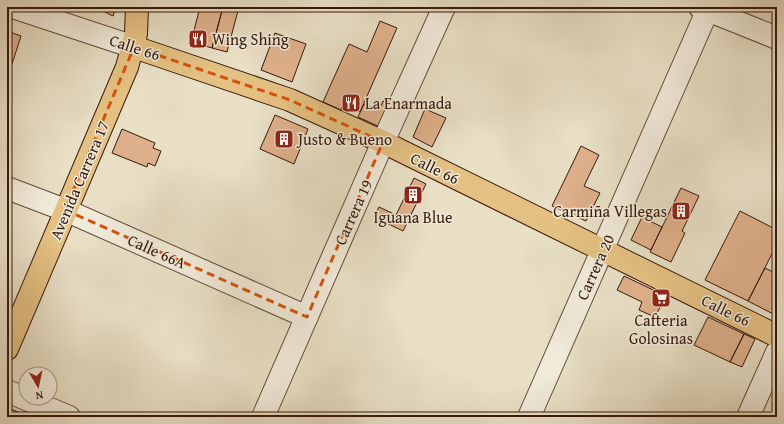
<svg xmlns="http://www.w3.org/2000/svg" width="784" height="424" font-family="'Gentium Book Plus',serif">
  <rect width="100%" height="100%" fill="#e8dfc5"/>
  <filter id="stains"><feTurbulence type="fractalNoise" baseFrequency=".005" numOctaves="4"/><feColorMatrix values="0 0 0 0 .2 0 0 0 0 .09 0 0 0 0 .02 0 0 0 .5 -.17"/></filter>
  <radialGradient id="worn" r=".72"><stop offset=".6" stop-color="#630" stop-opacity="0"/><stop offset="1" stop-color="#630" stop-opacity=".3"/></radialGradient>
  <path fill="#deb08b" stroke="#37180a" d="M 95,7 L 116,7 L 113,16 Z
    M 200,7 L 223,7 L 212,48 L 191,42 Z
    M 223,7 L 239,7 L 227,52 L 212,48 Z
    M 380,21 L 397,28 L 360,112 L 343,104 L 341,110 L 323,102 L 349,44 L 367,52 Z
    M 7,31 L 21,36 L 12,64 L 7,62 Z
    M 275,33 L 306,44 L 292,82 L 261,70 Z
    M 383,101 L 391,104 L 380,127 L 358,117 L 364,104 L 379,110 Z
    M 425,109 L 446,118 L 432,147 L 413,137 Z
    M 275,115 L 308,129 L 294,164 L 260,149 Z
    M 122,129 L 155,143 L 153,148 L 161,151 L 155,166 L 148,163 L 147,167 L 112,153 Z
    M 581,146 L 599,155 L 584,186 L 600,193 L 586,221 L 552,206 Z
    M 414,178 L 426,184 L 403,231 L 374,217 L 379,207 L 396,215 Z
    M 681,188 L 699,196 L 682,231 L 685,233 L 671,262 L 650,252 Z
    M 740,211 L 777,230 L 777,244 L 748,301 L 705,280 Z
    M 642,217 L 662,227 L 651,250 L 631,240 Z
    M 765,268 L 777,274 L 777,316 L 748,301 Z
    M 624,276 L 666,296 L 655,317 L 639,310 L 642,302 L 617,290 Z
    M 708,317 L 744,334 L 730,362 L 694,345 Z
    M 744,334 L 755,339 L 742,367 L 730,362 Z
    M 7,407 L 27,416 L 27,417 L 7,417 Z"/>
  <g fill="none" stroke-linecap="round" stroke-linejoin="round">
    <g stroke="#634a39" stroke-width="24">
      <path id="minor" d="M 13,7 L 134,47
        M 700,7 L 777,38
        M 7,188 L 65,210 L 307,317
        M 7,391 L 69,417
        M 263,417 L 383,142 L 444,7
        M 529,417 L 709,7
        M 748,417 L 777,352"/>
    </g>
    <g stroke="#37180a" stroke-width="24">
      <path id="major" d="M 134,47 L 290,100 L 383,142 L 777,336
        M 7,349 L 127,67 L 136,34 L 137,7"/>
    </g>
    <use href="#minor" stroke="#f0ead9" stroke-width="22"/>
    <use href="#major" stroke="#e4c082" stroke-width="22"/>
  </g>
  <path fill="none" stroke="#d6520c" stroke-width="3" stroke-dasharray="8 5" stroke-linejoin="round" d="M 134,47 L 290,100 L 383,142 L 307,317 L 65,210 Z"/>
  <defs>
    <g id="restaurant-square" transform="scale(1)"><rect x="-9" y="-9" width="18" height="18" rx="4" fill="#8f2418" stroke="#f0ead9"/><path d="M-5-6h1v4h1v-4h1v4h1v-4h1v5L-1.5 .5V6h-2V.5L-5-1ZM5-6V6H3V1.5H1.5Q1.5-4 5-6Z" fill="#fff"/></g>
    <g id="building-square" transform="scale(1)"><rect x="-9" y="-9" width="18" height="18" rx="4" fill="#8f2418" stroke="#f0ead9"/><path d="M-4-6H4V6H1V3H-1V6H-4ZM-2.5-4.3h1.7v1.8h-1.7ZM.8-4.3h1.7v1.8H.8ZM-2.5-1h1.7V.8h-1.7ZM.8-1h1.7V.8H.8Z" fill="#fff"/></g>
    <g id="supermarket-square" transform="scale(1)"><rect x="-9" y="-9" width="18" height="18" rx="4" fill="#8f2418" stroke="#f0ead9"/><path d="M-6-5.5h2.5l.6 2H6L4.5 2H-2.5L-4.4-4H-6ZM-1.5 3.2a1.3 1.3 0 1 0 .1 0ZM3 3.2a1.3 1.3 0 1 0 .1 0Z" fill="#fff"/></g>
  </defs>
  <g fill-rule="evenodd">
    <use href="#restaurant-square" x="198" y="39"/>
    <use href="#restaurant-square" x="351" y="103"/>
    <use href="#building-square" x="284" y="139"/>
    <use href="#building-square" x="413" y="195"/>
    <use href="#building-square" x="681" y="211"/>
    <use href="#supermarket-square" x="661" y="298"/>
  </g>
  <g text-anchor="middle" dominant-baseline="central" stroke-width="3" stroke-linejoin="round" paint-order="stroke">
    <g font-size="16" fill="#37180a" stroke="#f0ead9" text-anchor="start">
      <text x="212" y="39">Wing Shing</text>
      <text x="365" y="103">La Enarmada</text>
      <text x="298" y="139">Justo &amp; Bueno</text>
      <text x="667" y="211" text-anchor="end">Carmiña Villegas</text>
      <text x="413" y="217" text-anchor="middle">Iguana Blue</text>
      <text x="661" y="320" text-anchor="middle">Cafteria<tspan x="661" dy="18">Golosinas</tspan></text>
    </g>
    <g font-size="16" fill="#37180a" stroke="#f0ead9">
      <text transform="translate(135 47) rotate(18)">Calle 66</text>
      <text transform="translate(435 168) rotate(26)">Calle 66</text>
      <text transform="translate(79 180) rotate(-67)">Avenida Carrera 17</text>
      <text transform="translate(353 212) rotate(-66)">Carrera 19</text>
      <text transform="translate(157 251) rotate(24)">Calle 66A</text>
      <text transform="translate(595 267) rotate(-66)">Carrera 20</text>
      <text transform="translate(726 310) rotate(26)">Calle 66</text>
    </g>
  </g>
  <rect width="784" height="424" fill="none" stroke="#e8dfc5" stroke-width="24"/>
  <rect x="8" y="8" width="768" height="408" fill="none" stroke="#37180a" stroke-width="2"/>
  <rect x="12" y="12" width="760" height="400" fill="none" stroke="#37180a"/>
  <g transform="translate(38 386) rotate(171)"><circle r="19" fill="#f0ead9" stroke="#a69686"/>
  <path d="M0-3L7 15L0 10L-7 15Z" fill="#8f2418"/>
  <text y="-6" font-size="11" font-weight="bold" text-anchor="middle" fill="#37180a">N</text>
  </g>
  <rect width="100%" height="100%" filter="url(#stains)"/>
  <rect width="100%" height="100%" fill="url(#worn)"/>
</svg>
